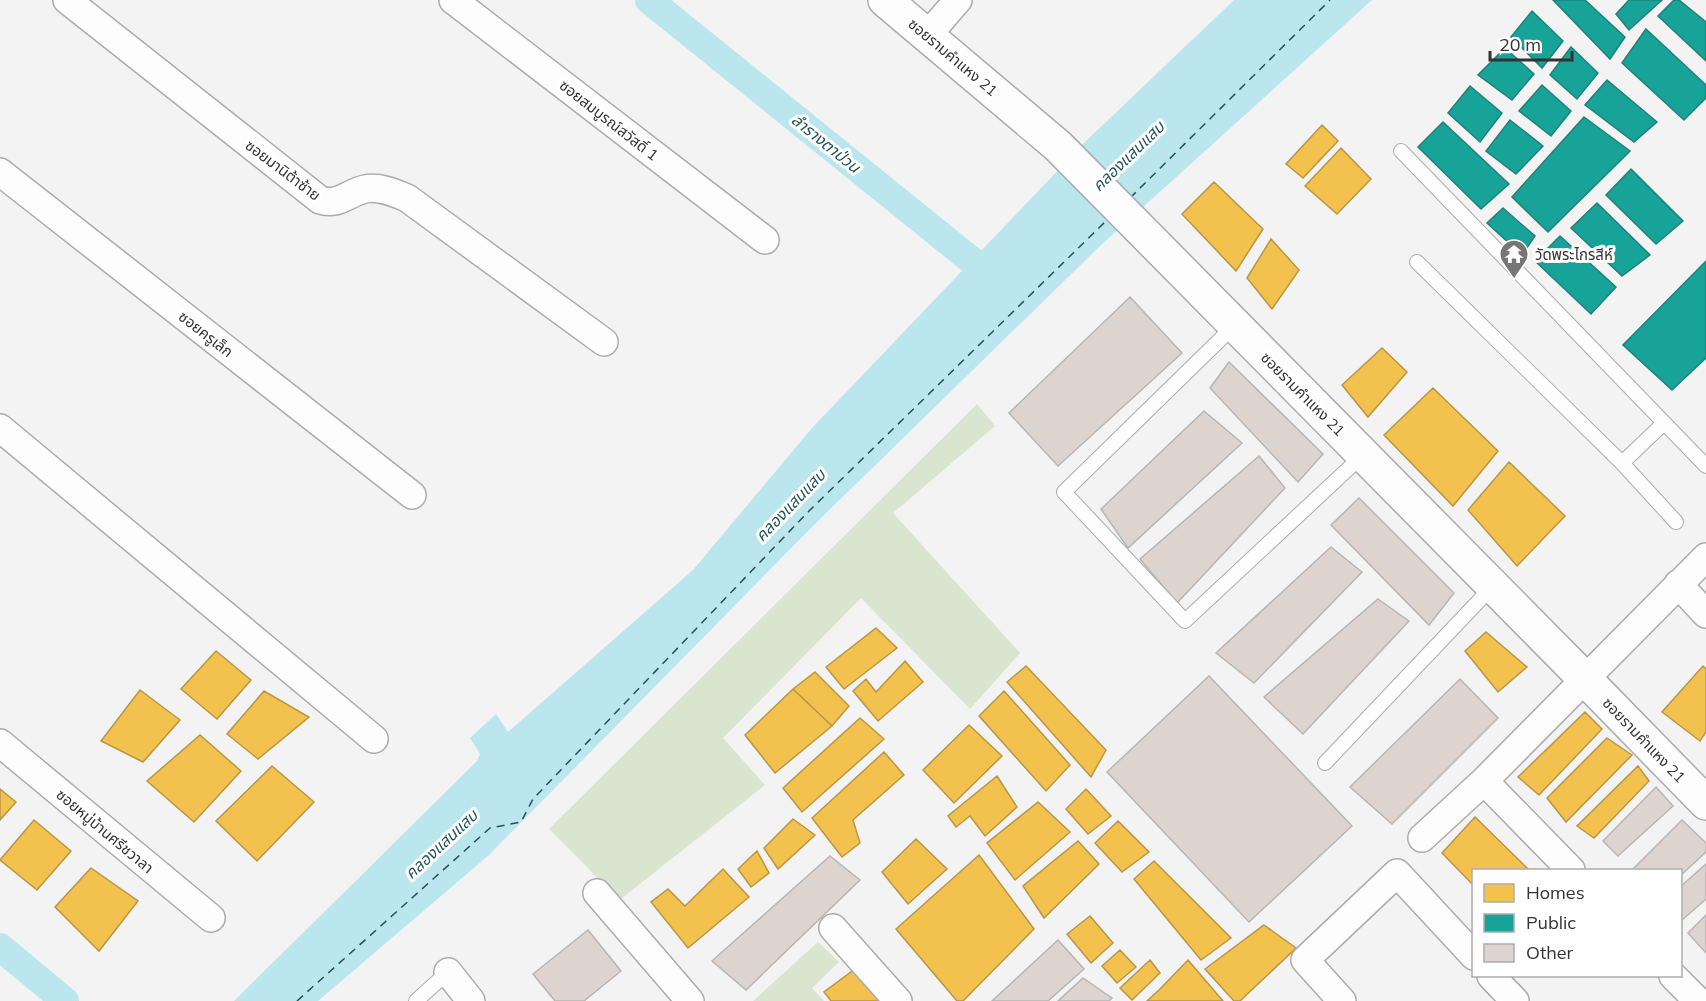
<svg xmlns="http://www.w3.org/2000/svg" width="1706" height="1001" font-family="Mulish,'Noto Sans Thai',sans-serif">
  <rect width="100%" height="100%" fill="#f3f3f3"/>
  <path fill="#d9e5cf" d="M 977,404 L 995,426 L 893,513 L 1020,653 L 970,709 L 861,598 L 723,738 L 765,785 L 617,902 L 588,868 L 549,829 Z
    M 818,942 L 839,962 L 812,988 L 824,1001 L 753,1001 Z"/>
  <path fill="#bce6ed" d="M 1234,0 L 1372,0 L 1100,246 L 818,521 L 489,855 L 318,1001 L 234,1001 L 477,761 L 480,754 L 470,738 L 496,714 L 508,732 L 693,570 L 812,428 L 1086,141 Z"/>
  <path fill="#f2c14e" stroke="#b99646" stroke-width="1.5" d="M 1322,125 L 1338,141 L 1303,178 L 1286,164 Z
    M 1341,148 L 1371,179 L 1337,214 L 1305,186 Z
    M 1214,182 L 1263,229 L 1236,271 L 1182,214 Z
    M 1271,239 L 1299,270 L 1272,309 L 1247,278 Z
    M 1382,348 L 1407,372 L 1368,417 L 1342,385 Z
    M 1433,388 L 1498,451 L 1453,506 L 1384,435 Z
    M 1509,462 L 1565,516 L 1517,566 L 1468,510 Z
    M 876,628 L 897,648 L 844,689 L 826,667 Z
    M 1486,632 L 1527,667 L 1498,692 L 1465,651 Z
    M 216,651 L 251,680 L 217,719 L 181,689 Z
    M 905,661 L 923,682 L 878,721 L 853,691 L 866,679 L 876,692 Z
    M 1026,666 L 1106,750 L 1091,777 L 1007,682 Z
    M 1703,666 L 1706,669 L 1706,732 L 1700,741 L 1662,712 Z
    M 815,672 L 849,706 L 832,726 L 793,689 Z
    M 793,689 L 832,726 L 775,773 L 745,735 Z
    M 140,690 L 180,720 L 143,762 L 101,741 Z
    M 264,691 L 309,717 L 258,759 L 227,734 Z
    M 1004,691 L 1070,765 L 1046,791 L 979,716 Z
    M 1585,712 L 1602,729 L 1539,795 L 1518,777 Z
    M 860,718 L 884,739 L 802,812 L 783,788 Z
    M 969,725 L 1002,756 L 954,803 L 923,770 Z
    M 200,735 L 241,771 L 194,822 L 147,781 Z
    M 1607,738 L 1632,755 L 1566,822 L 1547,798 Z
    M 884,752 L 904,775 L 853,820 L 860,843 L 842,857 L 812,818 Z
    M 272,766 L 314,802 L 257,861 L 216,821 Z
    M 1638,766 L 1649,781 L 1594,838 L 1577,826 Z
    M 997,776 L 1017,807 L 985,836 L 970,816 L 956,827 L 948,816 Z
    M 0,789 L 16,802 L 0,820 Z
    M 1086,789 L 1111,816 L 1088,834 L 1066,809 Z
    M 1038,802 L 1070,832 L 1015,880 L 987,843 Z
    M 1475,817 L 1529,870 L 1474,870 L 1474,886 L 1442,853 Z
    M 793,819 L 815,835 L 778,869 L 764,848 Z
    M 34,820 L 71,851 L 37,890 L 0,860 Z
    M 1118,821 L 1149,852 L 1122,872 L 1095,843 Z
    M 916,839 L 947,869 L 908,904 L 882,872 Z
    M 1078,841 L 1099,864 L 1044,918 L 1023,886 Z
    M 757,851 L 769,873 L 751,887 L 738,869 Z
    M 979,855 L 1034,929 L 963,1001 L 957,1001 L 896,929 Z
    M 1154,861 L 1231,938 L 1201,960 L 1134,879 Z
    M 91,868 L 138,901 L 99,951 L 55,907 Z
    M 723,869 L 749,897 L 688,948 L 651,902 L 668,889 L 685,906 Z
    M 1090,916 L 1113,943 L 1091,963 L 1067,934 Z
    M 1264,925 L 1296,948 L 1240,1001 L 1234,1001 L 1205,969 Z
    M 1120,950 L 1136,967 L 1117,983 L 1102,966 Z
    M 1150,960 L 1160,973 L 1132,1000 L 1120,988 Z
    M 1188,960 L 1223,1001 L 1147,1001 L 1159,990 Z
    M 855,969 L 884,1001 L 831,1001 L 824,992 Z"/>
  <path fill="#17a398" stroke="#20817a" stroke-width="1.5" d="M 1553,0 L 1585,0 L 1625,37 L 1610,59 Z
    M 1629,0 L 1662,0 L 1629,30 L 1616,14 Z
    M 1674,0 L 1679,0 L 1706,22 L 1706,61 L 1658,16 Z
    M 1532,11 L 1563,41 L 1542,68 L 1511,37 Z
    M 1646,29 L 1706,85 L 1706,98 L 1684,120 L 1622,63 Z
    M 1571,47 L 1598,73 L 1577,99 L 1550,75 Z
    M 1505,48 L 1534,74 L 1512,100 L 1478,75 Z
    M 1607,80 L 1657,122 L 1634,142 L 1585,105 Z
    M 1542,85 L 1571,111 L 1551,136 L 1519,111 Z
    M 1470,86 L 1502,113 L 1480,142 L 1448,113 Z
    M 1584,117 L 1630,151 L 1548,232 L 1512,197 Z
    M 1510,120 L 1543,146 L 1516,174 L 1486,151 Z
    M 1443,122 L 1509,184 L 1481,209 L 1418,147 Z
    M 1631,169 L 1683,221 L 1656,244 L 1606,195 Z
    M 1597,203 L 1650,255 L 1622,276 L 1571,228 Z
    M 1503,208 L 1535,236 L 1522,255 L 1487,223 Z
    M 1560,236 L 1616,287 L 1591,314 L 1535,261 Z
    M 1706,261 L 1706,358 L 1672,390 L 1623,345 Z"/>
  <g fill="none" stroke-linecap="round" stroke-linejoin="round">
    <path stroke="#bce6ed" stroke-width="28" d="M 649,0 L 1002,285
      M 0,947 L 65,1001"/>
    <path stroke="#20535a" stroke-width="1.5" stroke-dasharray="8 6" stroke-linecap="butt" d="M 1130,198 L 1330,0
      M 297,1001 L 490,828 L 521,822 L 533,799 L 809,511 L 1107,220"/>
  </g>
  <path fill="#ddd4cf" stroke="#b6b6b6" stroke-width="1.5" d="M 1130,297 L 1182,353 L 1058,466 L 1009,413 Z
    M 1229,362 L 1323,454 L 1298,482 L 1210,388 Z
    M 1204,411 L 1242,443 L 1128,548 L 1101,509 Z
    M 1259,456 L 1285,488 L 1177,603 L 1140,559 Z
    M 1359,498 L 1454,593 L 1429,625 L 1331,525 Z
    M 1331,547 L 1362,572 L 1254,683 L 1216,653 Z
    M 1378,599 L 1409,621 L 1303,734 L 1264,697 Z
    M 1209,676 L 1352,826 L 1249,922 L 1107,772 Z
    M 1460,679 L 1498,718 L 1392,824 L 1350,787 Z
    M 1656,787 L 1673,806 L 1618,856 L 1603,841 Z
    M 1682,820 L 1706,843 L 1706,852 L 1680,876 L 1680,870 L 1632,870 Z
    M 830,856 L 860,880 L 746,990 L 712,961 Z
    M 1706,864 L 1706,899 L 1681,921 L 1680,887 Z
    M 1706,915 L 1706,953 L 1688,933 Z
    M 588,930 L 621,971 L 584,1001 L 555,1001 L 533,974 Z
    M 1058,940 L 1084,969 L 1048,1001 L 992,1001 Z
    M 1083,978 L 1112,998 L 1109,1001 L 1058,1001 Z"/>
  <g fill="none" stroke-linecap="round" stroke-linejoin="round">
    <g stroke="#acacac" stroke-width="16">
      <path id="service" d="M 1401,151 L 1706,466
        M 1417,262 L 1622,463 L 1676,522
        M 1235,325 L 1064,492 L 1185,621 L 1363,455
        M 1622,463 L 1664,423
        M 1325,763 L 1493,586
        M 416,1001 L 448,972"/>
    </g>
    <g stroke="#acacac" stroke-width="30">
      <path id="minor" d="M 67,0 L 320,200 C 338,206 348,193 365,189 C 379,186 395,193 407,198 L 604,342
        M 453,0 L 765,240
        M 927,36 L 958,0
        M 0,172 L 412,495
        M 0,428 L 374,739
        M 1678,584 L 1706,614
        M 0,743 L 211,918
        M 1484,781 L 1571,870
        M 1422,838 L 1484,781 L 1706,557
        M 597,893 L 690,1001
        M 833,928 L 898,1001
        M 448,972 L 471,1001
        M 1491,976 L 1515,1001
        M 1673,976 L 1698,1001
        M 1342,1001 L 1305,960 L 1397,873 L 1474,956"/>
    </g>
    <g stroke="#acacac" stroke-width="36">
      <path id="tertiary" d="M 885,0 L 1058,146 L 1585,679 L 1706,803"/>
    </g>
    <use href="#service" stroke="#fdfdfd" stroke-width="14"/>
    <use href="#minor" stroke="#fdfdfd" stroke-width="27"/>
    <use href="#tertiary" stroke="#fdfdfd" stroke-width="33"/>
  </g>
  <defs>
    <g id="temple-pin" transform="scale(1.5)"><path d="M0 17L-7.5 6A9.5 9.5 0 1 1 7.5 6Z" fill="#777677" stroke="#fff"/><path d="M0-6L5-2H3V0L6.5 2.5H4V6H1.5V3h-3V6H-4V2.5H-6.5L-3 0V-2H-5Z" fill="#fff"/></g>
  </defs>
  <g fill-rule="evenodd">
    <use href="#temple-pin" x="1514" y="254"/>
  </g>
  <g text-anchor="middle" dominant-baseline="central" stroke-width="6" stroke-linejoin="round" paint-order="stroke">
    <g font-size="15" fill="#343334" stroke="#fff">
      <text transform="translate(953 57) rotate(40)">ซอยรามคำแหง 21</text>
      <text transform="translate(609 120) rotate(38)">ซอยสมบูรณ์สวัสดิ์ 1</text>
      <text transform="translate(283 170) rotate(37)">ซอยมานิต้าซ้าย</text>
      <text transform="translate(206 334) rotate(38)">ซอยครูเล็ก</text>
      <text transform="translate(1303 394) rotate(45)">ซอยรามคำแหง 21</text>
      <text transform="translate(1644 740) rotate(46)">ซอยรามคำแหง 21</text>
      <text transform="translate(105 831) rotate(40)">ซอยหมู่บ้านศรีชวาลา</text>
    </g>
    <g font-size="15" fill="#343334" stroke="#fff" text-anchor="start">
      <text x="1535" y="254">วัดพระไกรสีห์</text>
    </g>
    <g font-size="16" font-style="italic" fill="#20535a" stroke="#fff">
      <text transform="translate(826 143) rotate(39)">ลำรางตาป่วน</text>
      <text transform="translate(1128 156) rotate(-44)">คลองแสนแสบ</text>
      <text transform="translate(790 505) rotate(-46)">คลองแสนแสบ</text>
      <text transform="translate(441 844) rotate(-43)">คลองแสนแสบ</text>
    </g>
  </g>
  <rect x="1472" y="869" width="210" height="108" fill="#ffffff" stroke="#aeadae" stroke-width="1.5"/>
  <rect x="1484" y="884" width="30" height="18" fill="#f2c14e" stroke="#aeadae" stroke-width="1.5"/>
  <text x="1526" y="899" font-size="18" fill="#343334">Homes</text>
  <rect x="1484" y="914" width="30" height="18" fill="#17a398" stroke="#aeadae" stroke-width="1.5"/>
  <text x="1526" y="929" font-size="18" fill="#343334">Public</text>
  <rect x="1484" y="944" width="30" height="18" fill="#ddd4cf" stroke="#aeadae" stroke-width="1.5"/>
  <text x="1526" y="959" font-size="18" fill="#343334">Other</text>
  <path d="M1490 51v9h82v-9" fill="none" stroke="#343334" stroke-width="3"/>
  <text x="1499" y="51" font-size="18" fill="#343334" stroke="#ffffff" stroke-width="4.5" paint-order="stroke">20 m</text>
</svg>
